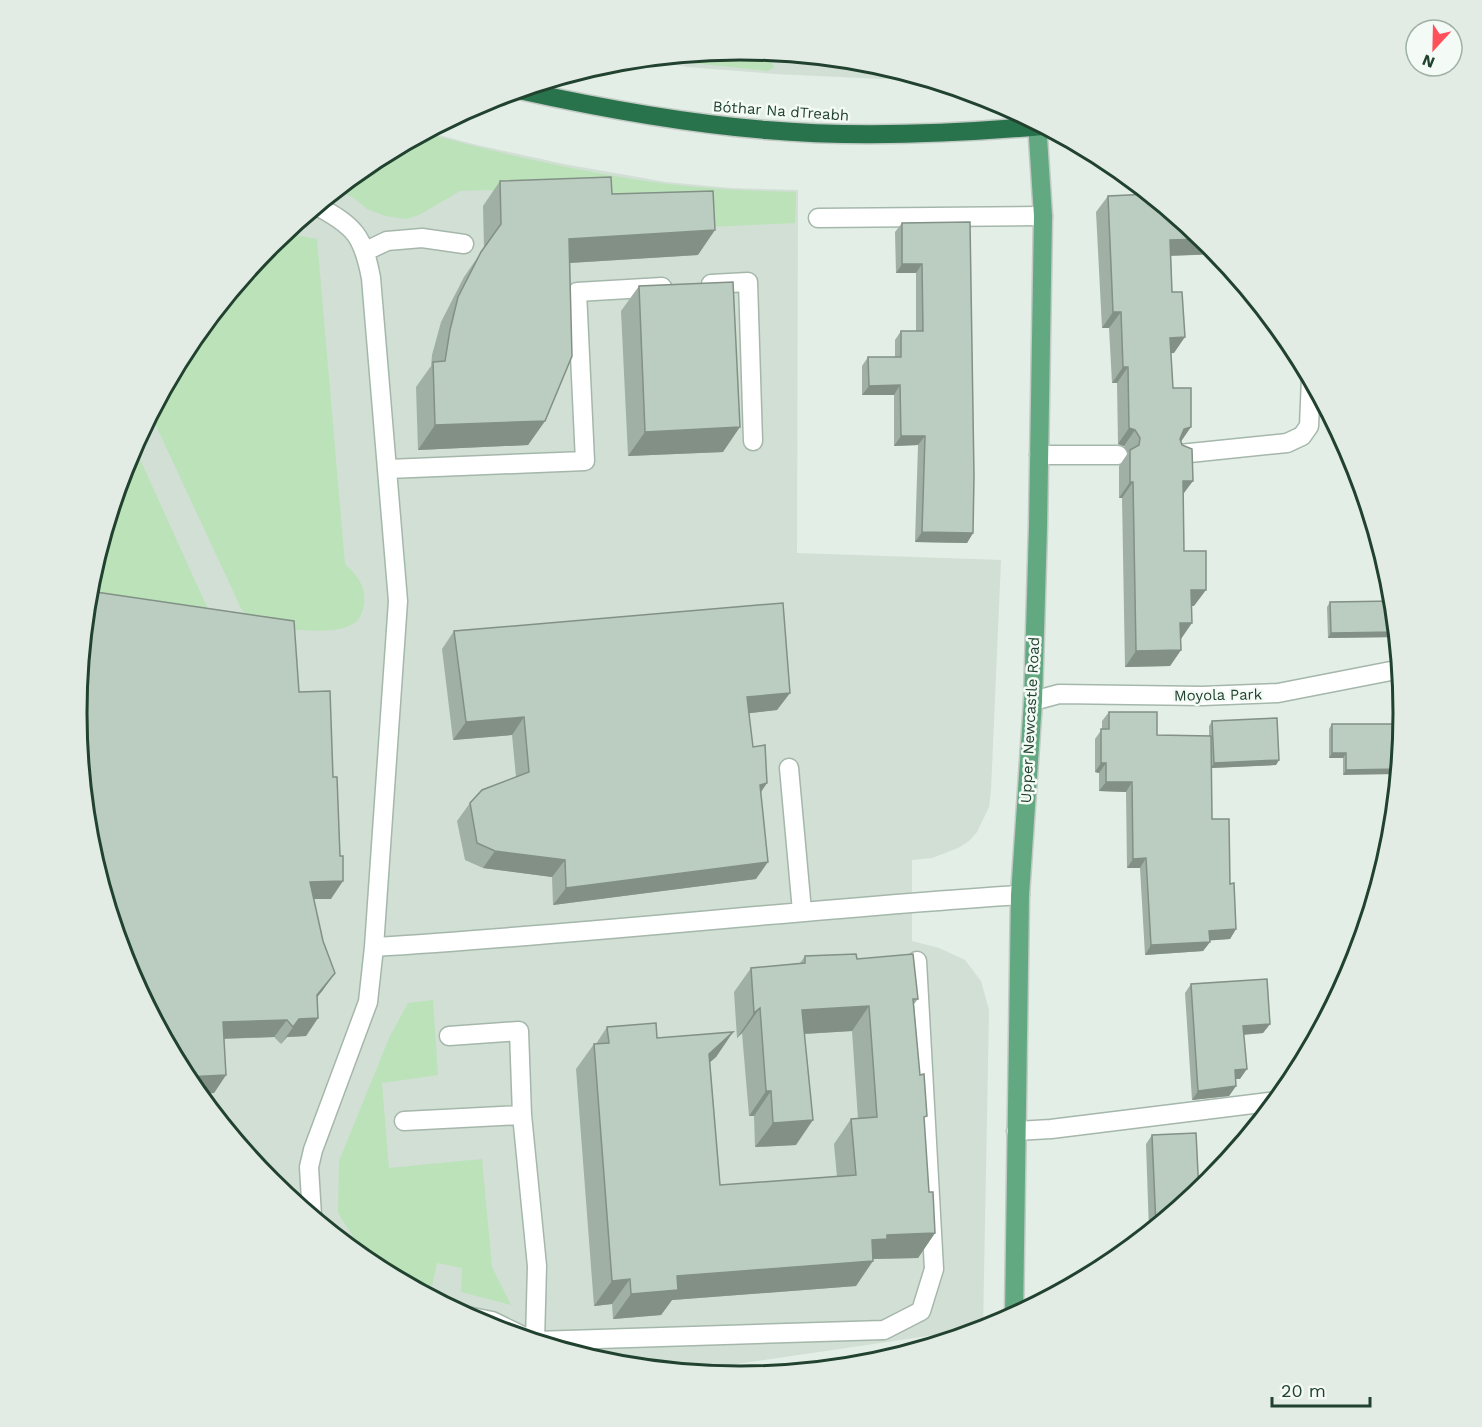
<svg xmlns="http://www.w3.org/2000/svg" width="1482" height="1427" font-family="'Work Sans',sans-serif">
  <rect width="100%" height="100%" fill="#e3eee6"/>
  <path fill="#d1dfd4" d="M 741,50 L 871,62 L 922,78 L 882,79 L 776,74 L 687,67 L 646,59 Z
    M 428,132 L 473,144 L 564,164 L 666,182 L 731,188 L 798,190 L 797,553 L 1001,560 L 991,790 L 989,807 L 977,832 L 969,841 L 958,848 L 932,858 L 912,860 L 912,941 L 939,948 L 965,960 L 981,981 L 989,1010 L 983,1328 L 682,1372 L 611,1365 L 487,1327 L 372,1265 L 271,1183 L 189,1082 L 90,584 L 128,459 L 189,344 L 272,244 L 372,161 Z"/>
  <path fill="#bbe2b9" d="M 741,50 C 754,51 769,53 774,67 L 768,71 L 692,63 L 665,57 Z
    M 425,133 C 505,155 585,173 667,184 C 710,189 753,191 796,192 L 795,223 L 708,227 L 590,196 L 484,190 L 460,191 L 419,215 L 406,219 L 385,216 L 367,209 L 354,198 L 337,190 L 372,161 Z
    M 284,233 L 317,239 L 345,564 C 357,576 366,585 364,604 C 363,610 361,616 357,621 C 339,639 272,627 248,623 L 151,415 L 189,344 L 272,244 Z
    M 134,446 L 212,618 L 88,602 L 90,584 L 128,459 Z
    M 433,1000 L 438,1075 L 382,1083 L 389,1168 L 482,1159 L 492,1267 L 511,1305 L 461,1292 L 462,1268 L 437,1263 L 432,1286 L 372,1266 L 338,1213 L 339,1161 L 390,1036 L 408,1003 Z"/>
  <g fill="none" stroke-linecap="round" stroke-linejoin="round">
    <g stroke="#a5b7ab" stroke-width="21">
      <path id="minor" d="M 818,218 L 1043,216
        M 366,251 L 387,241 L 422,238 L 464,244
        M 711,284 L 748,282 L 753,441
        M 1180,454 L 1287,443 L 1302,436 L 1309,426 L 1311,378
        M 1039,455 L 1118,455
        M 388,469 L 585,461 L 577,292 L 662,287
        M 1033,701 L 1059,694 L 1202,696 L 1278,693 L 1401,669
        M 789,768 L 802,911
        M 374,947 C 589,934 804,909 1020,895
        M 449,1036 L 519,1031 L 522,1115 L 537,1266 L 535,1341 L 884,1330 L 921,1311 L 934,1269 L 917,961
        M 404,1121 L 522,1115
        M 1016,1131 L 1051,1129 L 1277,1101
        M 312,1216 L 309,1167 L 313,1150 L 368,1002 L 374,947 L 398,601 L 371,278 C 363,236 355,226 317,206
        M 467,1316 L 492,1321 L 535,1342"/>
    </g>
    <g stroke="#c1cac4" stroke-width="21">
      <path id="major" d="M 1014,1317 L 1020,895 L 1033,701 L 1038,527 L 1043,216 L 1037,122"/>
    </g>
    <g stroke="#c1cac4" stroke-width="21">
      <path id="highway" d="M 519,90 C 600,108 682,123 766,130 C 857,138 951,134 1043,126"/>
    </g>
    <use href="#minor" stroke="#fff" stroke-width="18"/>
    <use href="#major" stroke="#62a981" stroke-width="18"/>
    <use href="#highway" stroke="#28724c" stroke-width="18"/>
  </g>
  <path fill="#a0b0a5" d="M 500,181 L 612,194 L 698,255 L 570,263 L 545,421 L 528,445 L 418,450 L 416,387 L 431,366 L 432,355 L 441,322 L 464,277 L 484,248 L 483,206 Z
    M 1108,196 L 1211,244 L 1219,254 L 1171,256 L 1174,353 L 1171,353 L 1173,388 L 1181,441 L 1184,551 L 1194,606 L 1191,606 L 1181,639 L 1181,650 L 1170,666 L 1125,667 L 1122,498 L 1119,498 L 1119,466 L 1128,453 L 1124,446 L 1118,444 L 1117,383 L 1112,383 L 1109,328 L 1102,328 L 1096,212 Z
    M 970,222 L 973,533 L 967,543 L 915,542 L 918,445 L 894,446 L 894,395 L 862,395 L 862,366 L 868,357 L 895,357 L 895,340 L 901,331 L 916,331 L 916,273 L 896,273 L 895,232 L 902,223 Z
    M 639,286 L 723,452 L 628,456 L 621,311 Z
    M 1394,601 L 1397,637 L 1328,638 L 1327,607 L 1330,602 Z
    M 454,631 L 790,693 L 777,710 L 749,713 L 753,747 L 761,793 L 756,879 L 553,905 L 552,877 L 483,868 L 465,860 L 457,821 L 470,803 L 516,777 L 512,735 L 453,740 L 442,649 Z
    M 299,692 L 331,899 L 314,899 L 323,990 L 317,997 L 318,1018 L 306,1036 L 287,1037 L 281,1044 L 274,1037 L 224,1039 L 226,1075 L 214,1093 L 198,1094 L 189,1082 Z
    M 1109,712 L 1157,735 L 1209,736 L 1209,726 L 1212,721 L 1279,760 L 1276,765 L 1212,768 L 1212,819 L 1230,884 L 1236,929 L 1230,939 L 1210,940 L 1210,942 L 1203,951 L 1145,955 L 1140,868 L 1127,868 L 1126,792 L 1099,791 L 1099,773 L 1095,772 L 1095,739 L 1102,729 L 1102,721 Z
    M 1332,724 L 1404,724 L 1343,775 L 1343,758 L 1329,758 L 1329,729 Z
    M 805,956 L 857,959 L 918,999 L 914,1004 L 929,1192 L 935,1233 L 918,1258 L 873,1259 L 856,1286 L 672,1300 L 661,1315 L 613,1319 L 612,1304 L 594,1306 L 576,1069 L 594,1044 L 596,1044 L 607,1027 L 657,1038 L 733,1032 L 716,1057 L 710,1062 L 720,1185 L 837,1177 L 834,1144 L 851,1119 L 858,1119 L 852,1031 L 805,1034 L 796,1145 L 755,1147 L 754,1116 L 749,1116 L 742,1033 L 737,1038 L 734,992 L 751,968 L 800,963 Z
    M 1191,984 L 1270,1024 L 1263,1033 L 1244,1035 L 1240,1079 L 1235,1079 L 1236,1086 L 1229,1096 L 1192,1100 L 1185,993 Z
    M 1152,1135 L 1199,1193 L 1146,1236 L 1149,1231 L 1146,1144 Z"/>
  <path fill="#829086" d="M 715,230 L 698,255 L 552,264 L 569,239 Z
    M 1204,239 L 1211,244 L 1219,254 L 1159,256 L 1170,240 Z
    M 902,264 L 922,264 L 916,273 L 896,273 Z
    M 1113,312 L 1121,312 L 1109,328 L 1102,328 Z
    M 1185,337 L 1174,353 L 1159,354 L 1170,338 Z
    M 1123,367 L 1128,367 L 1117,383 L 1112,383 Z
    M 900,385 L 894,395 L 862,395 L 869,386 Z
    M 545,421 L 528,445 L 418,450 L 435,425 Z
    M 740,427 L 723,452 L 628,456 L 645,432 Z
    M 1191,427 L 1180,443 L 1173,445 L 1184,429 Z
    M 1129,428 L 1135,430 L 1124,446 L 1118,444 Z
    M 901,436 L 925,436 L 918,445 L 894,446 Z
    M 1183,481 L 1193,481 L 1181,497 Z
    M 1130,482 L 1133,482 L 1122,498 L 1119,498 Z
    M 922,532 L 973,533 L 967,543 L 915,542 Z
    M 1191,590 L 1206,590 L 1194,606 L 1180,606 Z
    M 1180,623 L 1192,623 L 1181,639 Z
    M 1397,632 L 1397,637 L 1328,638 L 1331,633 Z
    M 1181,650 L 1170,666 L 1125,667 L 1136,651 Z
    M 790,693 L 777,710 L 734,715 L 747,697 Z
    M 524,717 L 512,735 L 453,740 L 466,722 Z
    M 1332,753 L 1346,753 L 1343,758 L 1329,758 Z
    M 1279,760 L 1276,765 L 1211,768 L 1214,763 Z
    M 1101,763 L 1106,763 L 1099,773 L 1095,772 Z
    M 1399,769 L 1399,774 L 1343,775 L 1346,770 Z
    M 1106,782 L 1132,782 L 1126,792 L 1099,791 Z
    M 767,783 L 755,801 L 760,785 Z
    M 495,851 L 565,860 L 552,877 L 483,868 Z
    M 1146,858 L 1140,868 L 1127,868 L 1133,859 Z
    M 768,862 L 756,879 L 553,905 L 566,888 Z
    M 343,881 L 331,899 L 298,899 L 310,882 Z
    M 1236,929 L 1230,939 L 1203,941 L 1209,931 Z
    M 1210,942 L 1203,951 L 1145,955 L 1151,945 Z
    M 335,973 L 323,990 L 304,1013 L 317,995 Z
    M 869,1006 L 852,1031 L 785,1035 L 802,1010 Z
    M 760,1008 L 742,1033 L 737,1038 L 754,1013 Z
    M 318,1018 L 306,1036 L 287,1037 L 281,1044 L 299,1019 Z
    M 287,1020 L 274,1037 L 211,1039 L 223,1022 Z
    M 1270,1024 L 1263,1033 L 1237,1035 L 1243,1026 Z
    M 733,1032 L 716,1057 L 692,1078 L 709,1054 Z
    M 1247,1069 L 1240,1079 L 1228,1079 L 1235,1070 Z
    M 226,1075 L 214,1093 L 198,1094 L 189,1082 L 186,1077 Z
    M 1236,1086 L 1229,1096 L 1192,1100 L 1198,1091 Z
    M 766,1091 L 771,1091 L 754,1116 L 749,1116 Z
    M 813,1120 L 796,1145 L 755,1147 L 773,1123 Z
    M 935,1233 L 918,1258 L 872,1259 L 873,1261 L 856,1286 L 672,1300 L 661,1315 L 613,1319 L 631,1294 L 677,1276 L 872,1240 L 887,1235 Z
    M 630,1279 L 612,1304 L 594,1306 L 612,1281 Z"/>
  <path fill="#bacdc0" stroke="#829086" stroke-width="1.5" d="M 611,177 L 612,194 L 713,191 L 715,230 L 569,239 L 572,356 L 545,421 L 435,425 L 433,362 L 445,361 L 450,330 L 458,297 L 481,252 L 501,224 L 500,181 Z
    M 1150,194 L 1204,239 L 1170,240 L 1172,292 L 1182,292 L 1185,337 L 1170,338 L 1173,388 L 1191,388 L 1191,427 L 1184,429 L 1180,439 L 1182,445 L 1192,449 L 1193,481 L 1183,481 L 1184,551 L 1206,551 L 1206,590 L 1191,590 L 1192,623 L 1180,623 L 1181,650 L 1136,651 L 1133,482 L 1130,482 L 1130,450 L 1139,445 L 1140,438 L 1135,430 L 1129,428 L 1128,367 L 1123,367 L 1121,312 L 1113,312 L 1108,196 Z
    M 970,222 L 974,476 L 973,533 L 922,532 L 925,436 L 901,436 L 900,385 L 869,386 L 868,357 L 901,357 L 901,331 L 923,331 L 922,264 L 902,264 L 902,223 Z
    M 733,282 L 740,427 L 645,432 L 639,286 Z
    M 89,591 L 294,621 L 299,692 L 330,691 L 333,777 L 337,777 L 340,856 L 343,856 L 343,881 L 310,882 L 323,941 L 335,973 L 317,995 L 318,1018 L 299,1019 L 293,1027 L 287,1020 L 223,1022 L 226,1075 L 186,1077 L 127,967 L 90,843 L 77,713 Z
    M 1394,601 L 1397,632 L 1331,633 L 1330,602 Z
    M 783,603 L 790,693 L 747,697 L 753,747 L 765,745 L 767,783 L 760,785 L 768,862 L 566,888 L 565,860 L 495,851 L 477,843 L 470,803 L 482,790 L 529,772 L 524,717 L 466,722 L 454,631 Z
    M 1109,712 L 1157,712 L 1157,735 L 1211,736 L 1212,819 L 1229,819 L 1230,884 L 1234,883 L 1236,929 L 1209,931 L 1210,942 L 1151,945 L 1146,858 L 1133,859 L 1132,782 L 1106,782 L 1106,763 L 1101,763 L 1101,729 L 1109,729 Z
    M 1277,718 L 1279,760 L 1214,763 L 1212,721 Z
    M 1332,724 L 1404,724 L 1399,769 L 1346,770 L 1346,753 L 1332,753 Z
    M 856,954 L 857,959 L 913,954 L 918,999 L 913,999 L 920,1075 L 924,1074 L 927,1116 L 924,1117 L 929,1192 L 933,1192 L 935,1233 L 887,1235 L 887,1239 L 872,1240 L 873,1261 L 677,1276 L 678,1290 L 631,1294 L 630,1279 L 612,1281 L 594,1044 L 609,1043 L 607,1027 L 656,1023 L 657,1038 L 733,1032 L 709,1054 L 720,1185 L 856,1175 L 851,1119 L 877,1117 L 869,1006 L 802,1010 L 813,1120 L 773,1123 L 771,1091 L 766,1091 L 760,1008 L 754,1013 L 751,968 L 805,963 L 805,956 Z
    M 1267,979 L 1270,1024 L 1243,1026 L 1247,1069 L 1235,1070 L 1236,1086 L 1198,1091 L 1191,984 Z
    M 1196,1133 L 1199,1193 L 1153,1230 L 1153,1226 L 1156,1226 L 1152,1135 Z"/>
  <g text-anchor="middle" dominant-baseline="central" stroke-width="5" stroke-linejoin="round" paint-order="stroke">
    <g font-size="15" fill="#20422e" stroke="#f4faf5">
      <text transform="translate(781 111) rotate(4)">Bóthar Na dTreabh</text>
      <text transform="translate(1218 695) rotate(-1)">Moyola Park</text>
      <text transform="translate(1030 720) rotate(-87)">Upper Newcastle Road</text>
    </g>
  </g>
  <path d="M0 0H1482V1427H0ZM87 713a653 653 0 1 1 1306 0a653 653 0 1 1-1306 0Z" fill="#e3ebe5" fill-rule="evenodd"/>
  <path fill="none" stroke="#20422e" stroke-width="3" d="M87 713a653 653 0 1 1 1306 0a653 653 0 1 1-1306 0Z"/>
  <g transform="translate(1434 48) rotate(202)"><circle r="28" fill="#f4faf5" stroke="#9fb0a5" stroke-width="1.5"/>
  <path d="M0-4.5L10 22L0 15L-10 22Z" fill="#ff505b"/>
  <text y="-9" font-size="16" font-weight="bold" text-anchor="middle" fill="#20422e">N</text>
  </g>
  <path d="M1272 1397v9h98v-9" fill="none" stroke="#20422e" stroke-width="3"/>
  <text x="1281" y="1397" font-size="18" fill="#20422e" stroke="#f4faf5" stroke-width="4.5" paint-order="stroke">20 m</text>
</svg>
